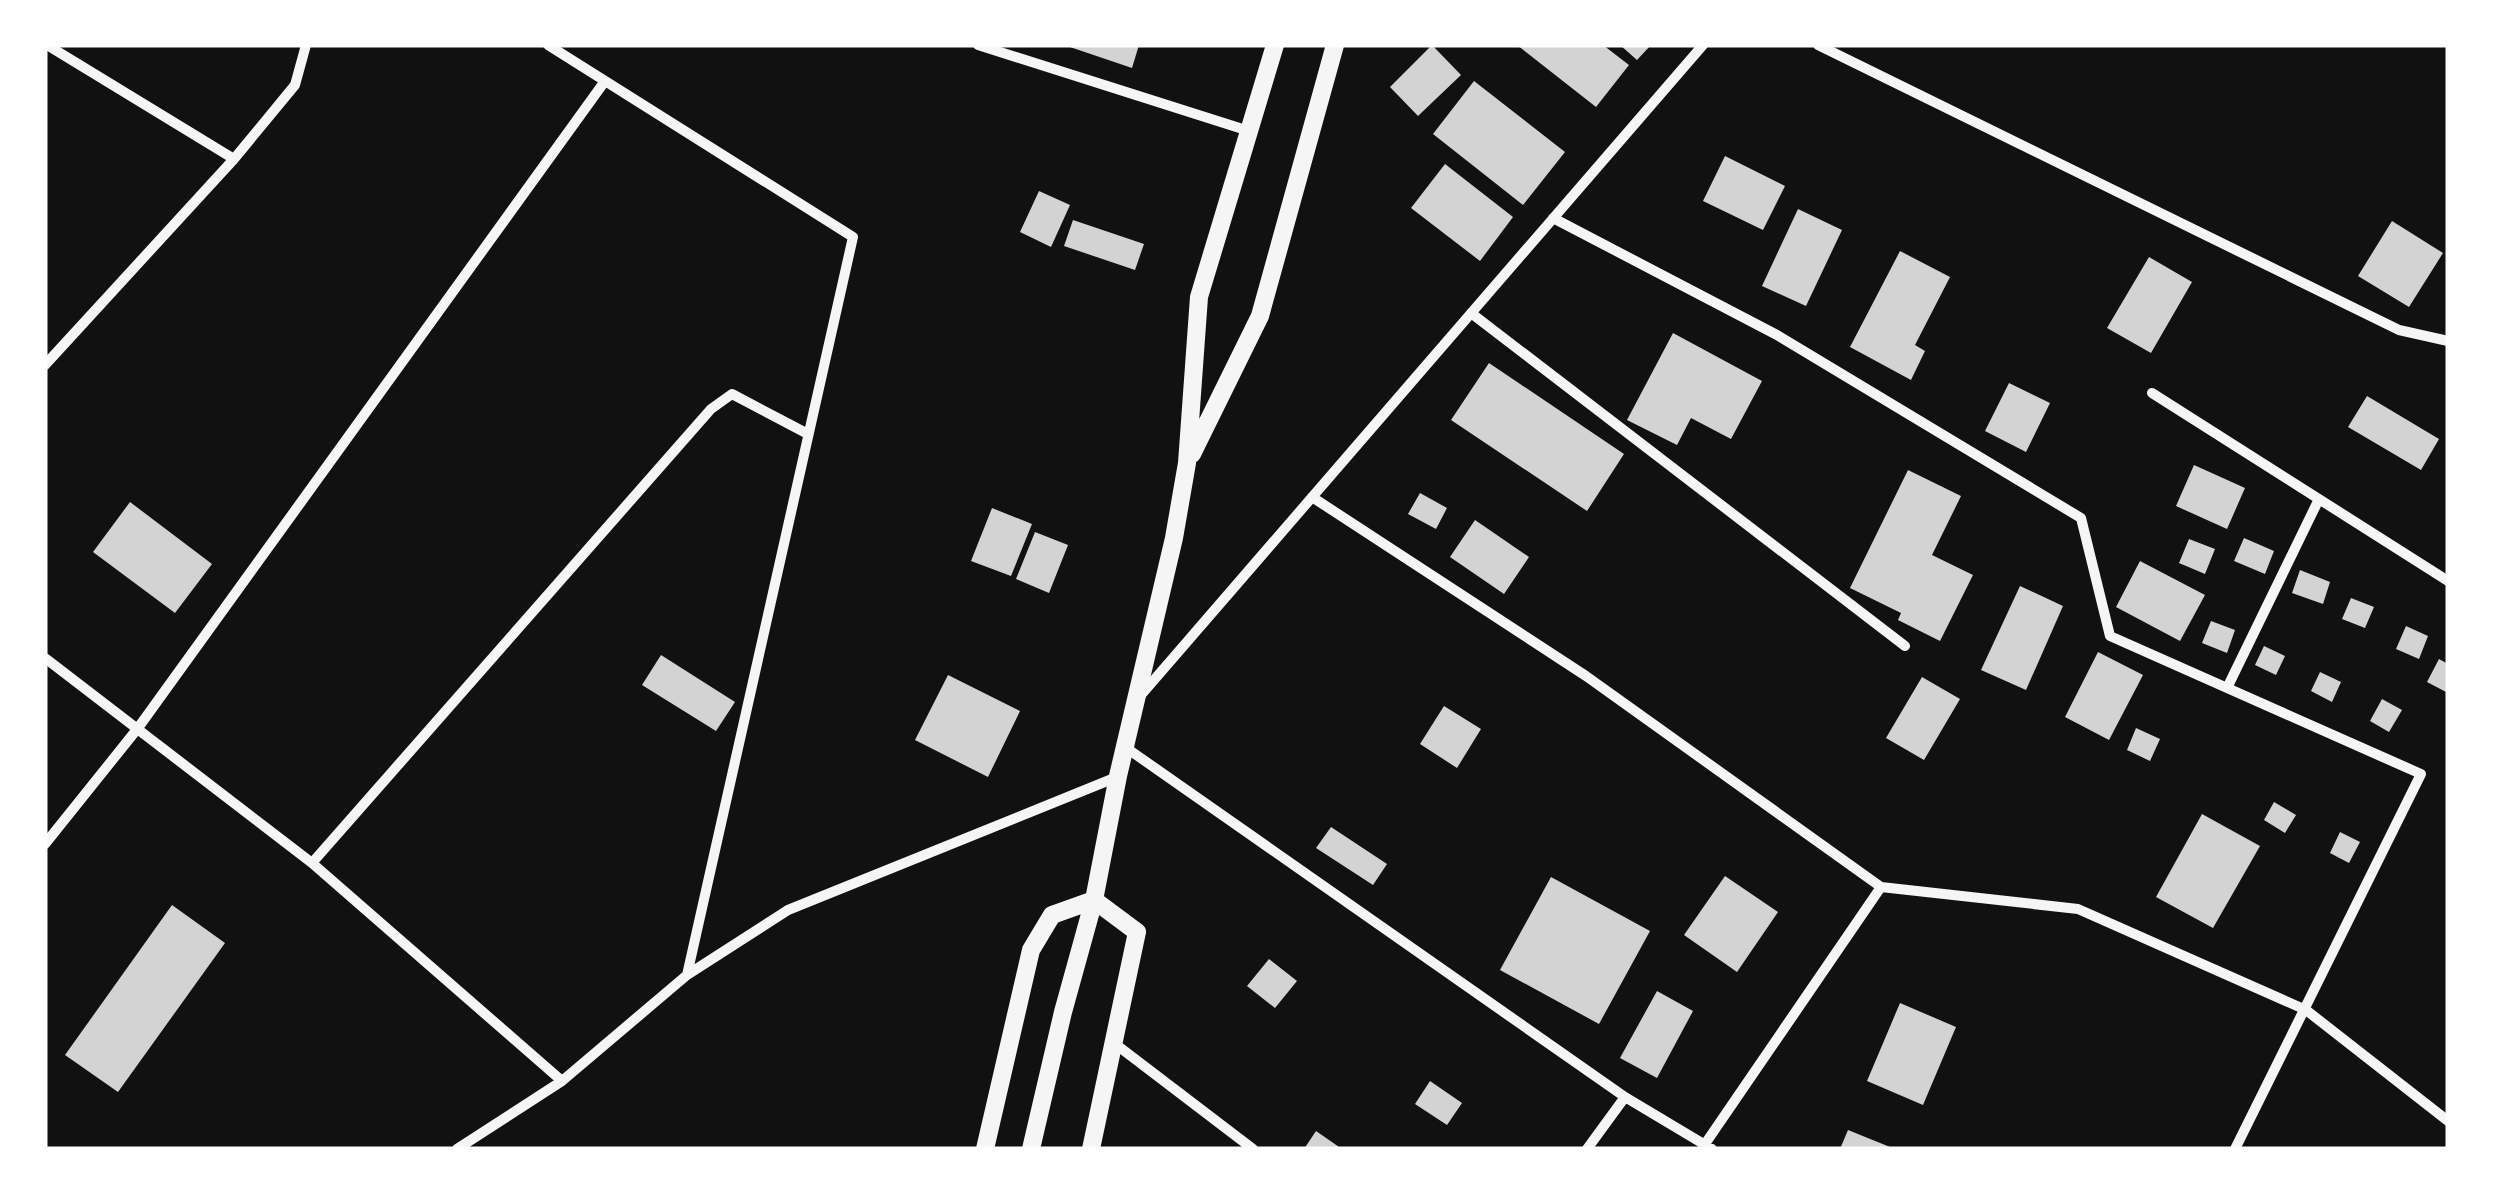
<svg xmlns="http://www.w3.org/2000/svg" width="2493" height="1194" font-family="'Sofia Sans Condensed',sans-serif">
  <rect width="100%" height="100%" fill="#111"/>
  <path fill="#d3d3d3" d="M 1064,45 L 1139,45 L 1132,68 Z
    M 1432,45 L 1461,75 L 1418,116 L 1390,87 Z
    M 1517,45 L 1603,45 L 1629,65 L 1596,107 Z
    M 1620,45 L 1651,45 L 1637,60 Z
    M 1474,81 L 1565,152 L 1523,205 L 1433,134 Z
    M 1725,156 L 1785,186 L 1763,230 L 1703,201 Z
    M 1445,164 L 1513,217 L 1480,261 L 1411,208 Z
    M 1039,191 L 1070,205 L 1051,247 L 1020,232 Z
    M 1798,209 L 1842,230 L 1806,306 L 1762,286 Z
    M 1073,220 L 1144,244 L 1135,270 L 1064,246 Z
    M 2392,221 L 2443,253 L 2409,307 L 2358,276 Z
    M 1900,251 L 1950,277 L 1915,345 L 1925,351 L 1911,380 L 1850,347 Z
    M 2149,257 L 2192,282 L 2151,353 L 2107,328 Z
    M 1673,333 L 1762,381 L 1731,439 L 1691,418 L 1677,445 L 1627,420 Z
    M 1489,363 L 1624,454 L 1587,511 L 1451,420 Z
    M 2009,383 L 2050,403 L 2026,452 L 1985,431 Z
    M 2367,396 L 2439,439 L 2421,470 L 2348,427 Z
    M 2194,465 L 2245,488 L 2227,529 L 2176,506 Z
    M 1908,470 L 1961,496 L 1932,555 L 1973,575 L 1940,641 L 1898,620 L 1901,613 L 1850,588 Z
    M 1420,493 L 1447,508 L 1436,529 L 1408,514 Z
    M 130,502 L 212,564 L 175,613 L 93,552 Z
    M 992,508 L 1032,524 L 1011,576 L 971,561 Z
    M 1475,520 L 1529,557 L 1504,594 L 1450,557 Z
    M 1035,532 L 1068,545 L 1049,593 L 1016,579 Z
    M 2244,538 L 2274,551 L 2265,574 L 2234,561 Z
    M 2189,539 L 2215,549 L 2205,574 L 2179,563 Z
    M 2140,561 L 2205,595 L 2180,641 L 2116,607 Z
    M 2300,570 L 2330,582 L 2323,604 L 2292,593 Z
    M 2020,586 L 2063,606 L 2026,690 L 1981,670 Z
    M 2351,598 L 2374,607 L 2365,628 L 2342,619 Z
    M 2211,621 L 2235,630 L 2227,653 L 2202,643 Z
    M 2406,626 L 2428,636 L 2419,659 L 2396,649 Z
    M 2264,646 L 2285,656 L 2276,675 L 2255,665 Z
    M 2098,652 L 2143,675 L 2109,740 L 2065,717 Z
    M 661,655 L 735,702 L 716,731 L 642,685 Z
    M 2439,659 L 2448,664 L 2448,693 L 2427,682 Z
    M 2320,672 L 2341,682 L 2332,702 L 2311,691 Z
    M 948,675 L 1020,711 L 988,777 L 915,740 Z
    M 1922,677 L 1960,699 L 1924,760 L 1886,738 Z
    M 2382,699 L 2402,710 L 2389,732 L 2370,721 Z
    M 1444,706 L 1481,729 L 1457,768 L 1420,744 Z
    M 2136,728 L 2160,739 L 2150,761 L 2127,750 Z
    M 2274,802 L 2296,815 L 2285,833 L 2264,820 Z
    M 2202,814 L 2260,846 L 2213,928 L 2156,897 Z
    M 1331,827 L 1387,864 L 1373,885 L 1316,848 Z
    M 2340,832 L 2360,842 L 2349,863 L 2330,853 Z
    M 1725,876 L 1778,912 L 1737,972 L 1684,935 Z
    M 1551,877 L 1650,931 L 1599,1024 L 1500,970 Z
    M 172,905 L 225,943 L 118,1092 L 65,1055 Z
    M 1269,959 L 1297,981 L 1275,1008 L 1247,986 Z
    M 1657,991 L 1693,1011 L 1657,1078 L 1620,1058 Z
    M 1900,1003 L 1956,1027 L 1923,1105 L 1867,1081 Z
    M 1430,1081 L 1462,1103 L 1447,1125 L 1415,1104 Z
    M 1848,1130 L 1895,1149 L 1840,1149 Z
    M 1316,1131 L 1342,1149 L 1304,1149 Z"/>
  <g fill="none" stroke-linecap="round" stroke-linejoin="round">
    <path stroke="#f5f5f5" stroke-width="10" d="M 47,45 L 234,159
      M 548,45 L 853,237 L 687,975
      M 978,45 L 1249,131
      M 1818,45 L 2399,330 L 2448,341
      M 1553,218 L 1777,335 L 2081,518 L 2110,636 L 2421,774 L 2235,1149
      M 1471,313 L 1905,646
      M 45,365 L 234,159 L 295,85 L 306,45
      M 2152,393 L 2448,581
      M 1312,497 L 1586,676 L 1881,887 L 2078,909 L 2306,1010 L 2448,1121
      M 45,658 L 312,863 L 562,1081
      M 2228,686 L 2319,499
      M 1141,695 L 1703,45
      M 1125,747 L 1625,1097 L 1712,1149
      M 45,844 L 138,728 L 605,81
      M 312,863 L 711,409 L 732,394 L 808,434
      M 1114,1043 L 1253,1149
      M 1705,1144 L 1881,887
      M 457,1149 L 562,1081 L 687,975 L 788,910 L 1117,777
      M 1587,1149 L 1625,1097"/>
    <path stroke="#f5f5f5" stroke-width="18" d="M 1192,454 L 1260,316 L 1335,45
      M 985,1149 L 1031,950 L 1052,915 L 1094,900 L 1137,932 L 1091,1149
      M 1031,1149 L 1063,1012 L 1094,900 L 1118,776 L 1174,538 L 1187,463 L 1199,297 L 1275,45"/>
  </g>
  <rect width="2493" height="1194" fill="none" stroke="#ffffff" stroke-width="95"/>
</svg>
